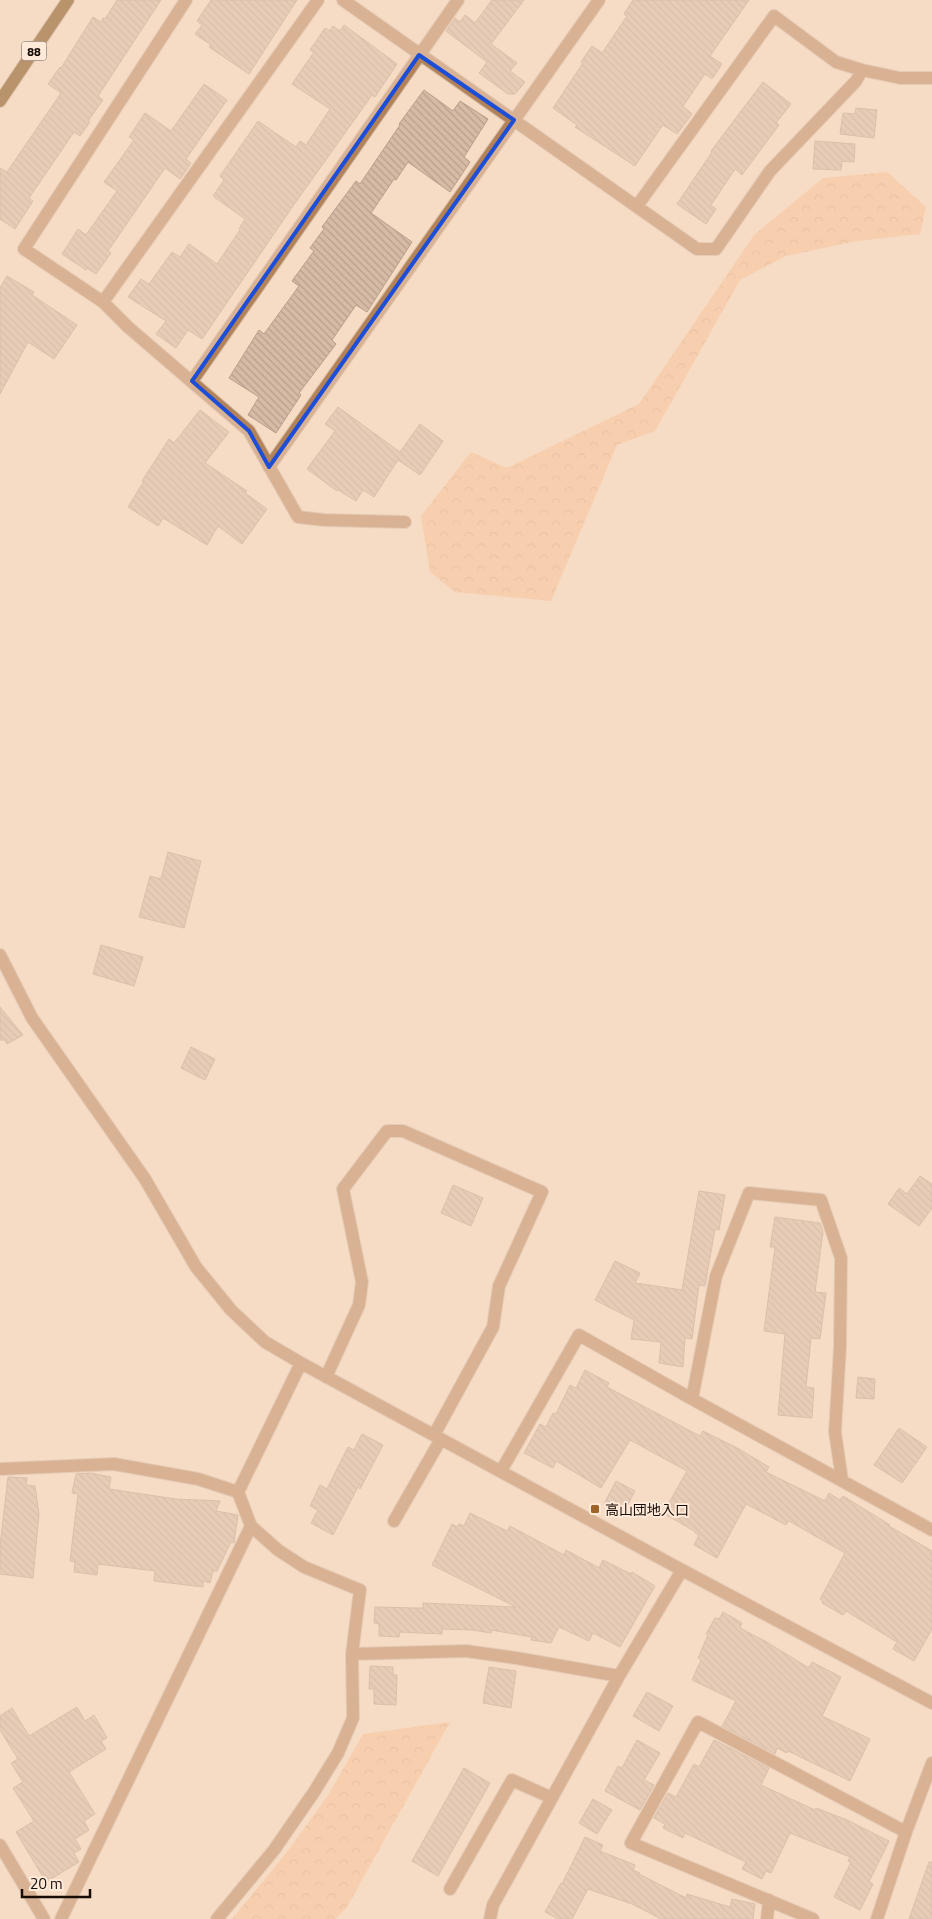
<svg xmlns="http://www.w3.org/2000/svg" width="932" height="1919" font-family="'Titillium Web','Noto Sans JP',sans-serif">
  <defs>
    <pattern id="forest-crowns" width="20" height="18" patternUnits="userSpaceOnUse" patternTransform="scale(1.25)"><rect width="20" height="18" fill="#fac293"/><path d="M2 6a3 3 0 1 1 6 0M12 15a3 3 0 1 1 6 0" fill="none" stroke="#d6a67d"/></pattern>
    <pattern id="building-back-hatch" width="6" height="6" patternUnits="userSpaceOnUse" patternTransform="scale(1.25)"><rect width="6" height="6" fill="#d6bca7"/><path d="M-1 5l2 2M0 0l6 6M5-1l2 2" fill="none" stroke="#b7a08e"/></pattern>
  </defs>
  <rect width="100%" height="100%" fill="#f6dbc5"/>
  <path fill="url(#forest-crowns)" d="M 887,172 L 926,207 L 920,234 L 857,241 L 786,256 L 740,280 L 655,431 L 617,445 L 551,601 L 455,592 L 430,572 L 421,516 L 471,452 L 507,468 L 639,404 L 754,235 L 823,178 Z
    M 450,1722 L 347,1907 L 335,1919 L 232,1919 L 287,1852 L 329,1794 L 363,1734 Z"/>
  <path fill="url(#building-back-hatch)" stroke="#b89f8a" d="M 117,0 L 161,0 L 98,96 L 103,100 L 88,121 L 90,122 L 80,136 L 74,132 L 29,198 L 33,201 L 15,229 L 0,219 L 0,168 L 7,172 L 61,93 L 48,84 L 60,67 L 61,68 L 93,17 L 101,22 L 103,18 L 105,19 Z
    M 211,0 L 297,0 L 249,74 L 209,47 L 211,45 L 195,34 L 202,25 L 197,21 Z
    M 492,0 L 524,0 L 491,44 L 517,63 L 510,71 L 525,82 L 515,94 L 508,94 L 479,73 L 487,62 L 446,31 L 455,18 L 460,22 L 465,15 L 475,23 Z
    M 633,0 L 749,0 L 710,56 L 722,64 L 712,79 L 705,74 L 683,106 L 692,114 L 677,134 L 663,125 L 662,126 L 635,166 L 575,127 L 577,125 L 553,108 L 583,63 L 581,62 L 592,46 L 602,53 L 627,16 L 624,14 Z
    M 344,25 L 397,64 L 375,97 L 372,95 L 293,206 L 202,339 L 188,330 L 176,348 L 156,334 L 166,321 L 128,297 L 141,279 L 149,284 L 172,252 L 180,257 L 189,244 L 217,264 L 240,230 L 239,229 L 245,219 L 213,196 L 224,180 L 220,176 L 258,121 L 296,147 L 300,141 L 306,145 L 330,109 L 292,84 L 314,52 L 310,50 L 325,28 L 330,31 L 333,26 L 340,31 Z
    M 763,82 L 791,104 L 776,123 L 779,125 L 742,175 L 735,169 L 711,205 L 716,209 L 706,224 L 677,204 L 712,152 L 711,151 Z
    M 204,84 L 227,100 L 186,159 L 191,163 L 180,179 L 165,168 L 108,251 L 111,253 L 96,274 L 87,268 L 86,270 L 62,254 L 78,229 L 86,235 L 117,191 L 104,182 L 134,140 L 129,137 L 145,113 L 171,131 Z
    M 424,90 L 453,111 L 460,101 L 488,119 L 464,157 L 470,162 L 450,192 L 408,162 L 396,180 L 394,179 L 371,213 L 412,242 L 367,312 L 356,305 L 332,340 L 336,344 L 299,393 L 301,395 L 276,433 L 248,415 L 259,397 L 229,378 L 259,330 L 264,334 L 299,286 L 292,281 L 314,251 L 310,248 L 324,229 L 322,227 L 356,181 L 360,184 L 400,125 L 399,124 Z
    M 856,108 L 877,110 L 874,138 L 840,134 L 843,113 L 855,114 Z
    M 815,141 L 855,144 L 854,162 L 842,161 L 841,170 L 813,169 Z
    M 7,276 L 34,292 L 32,295 L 77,325 L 54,359 L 28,342 L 0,394 L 0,288 Z
    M 338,407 L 400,452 L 420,424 L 443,441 L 420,475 L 398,460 L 374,497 L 363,490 L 356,501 L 338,490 L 337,491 L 307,469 L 335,431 L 325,424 Z
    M 200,410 L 229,432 L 205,463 L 247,491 L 245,493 L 267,509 L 242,544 L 218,526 L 207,545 L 163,518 L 158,526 L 128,507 L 144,481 L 142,481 L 169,439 L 174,443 Z
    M 168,852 L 201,861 L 184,928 L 139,917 L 150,876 L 161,879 Z
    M 101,945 L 143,957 L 134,986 L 93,974 Z
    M 0,1007 L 23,1035 L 7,1044 L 5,1040 L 0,1040 Z
    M 191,1047 L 215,1059 L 205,1080 L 181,1068 Z
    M 920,1176 L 932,1184 L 932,1208 L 919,1226 L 888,1204 L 899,1188 L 907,1194 Z
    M 453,1185 L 483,1198 L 471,1226 L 441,1213 Z
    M 699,1191 L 725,1195 L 719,1230 L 715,1229 L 705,1286 L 699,1285 L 692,1339 L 685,1338 L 683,1367 L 659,1363 L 661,1342 L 631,1339 L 634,1320 L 595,1300 L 615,1261 L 640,1273 L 635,1283 L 682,1290 Z
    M 775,1217 L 820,1223 L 823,1232 L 815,1292 L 826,1293 L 820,1339 L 811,1338 L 806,1387 L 814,1388 L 812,1418 L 778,1415 L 785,1334 L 764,1331 L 775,1247 L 770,1247 Z
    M 585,1370 L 609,1383 L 607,1387 L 700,1436 L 703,1431 L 739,1449 L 769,1467 L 766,1472 L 825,1501 L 829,1493 L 840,1500 L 843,1496 L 890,1525 L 889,1526 L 932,1551 L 932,1629 L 914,1661 L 893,1649 L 897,1642 L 846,1611 L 843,1615 L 822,1603 L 823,1601 L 820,1599 L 845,1553 L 789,1521 L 786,1525 L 746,1504 L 717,1558 L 694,1545 L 699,1535 L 695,1533 L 696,1532 L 663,1513 L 687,1471 L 630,1440 L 601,1488 L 556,1461 L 553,1468 L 524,1453 L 540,1424 L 546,1427 L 553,1413 L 556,1414 L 570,1385 L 576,1388 Z
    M 858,1377 L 875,1379 L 874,1399 L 856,1398 Z
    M 899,1428 L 927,1447 L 902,1483 L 874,1465 Z
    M 362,1434 L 383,1445 L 360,1489 L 358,1487 L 333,1535 L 311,1523 L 318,1510 L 310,1506 L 320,1485 L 327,1489 L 348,1447 L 354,1450 Z
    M 90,1473 L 111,1477 L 109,1489 L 176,1499 L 220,1501 L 216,1511 L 238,1515 L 234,1543 L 231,1542 L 217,1571 L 213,1571 L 210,1583 L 203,1581 L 203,1587 L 154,1581 L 155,1571 L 98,1564 L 97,1575 L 74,1572 L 75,1562 L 70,1561 L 78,1494 L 72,1493 L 76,1474 Z
    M 8,1477 L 27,1478 L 26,1485 L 35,1486 L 39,1514 L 33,1578 L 0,1574 L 0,1546 Z
    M 616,1481 L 635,1491 L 623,1514 L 604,1504 Z
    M 470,1513 L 507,1531 L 510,1526 L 564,1555 L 566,1550 L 599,1568 L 603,1560 L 631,1574 L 632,1572 L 655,1586 L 620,1647 L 593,1633 L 589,1641 L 559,1627 L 551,1643 L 531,1640 L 532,1637 L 491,1630 L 491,1633 L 472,1630 L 442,1629 L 442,1634 L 400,1632 L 399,1637 L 379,1636 L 379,1624 L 374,1623 L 375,1607 L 417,1608 L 423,1608 L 423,1603 L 516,1607 L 432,1565 L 452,1524 L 457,1527 L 459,1524 L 464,1526 Z
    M 723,1612 L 742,1623 L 740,1628 L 765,1641 L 809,1668 L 812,1662 L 841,1677 L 822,1716 L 870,1739 L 850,1781 L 788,1751 L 787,1753 L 777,1748 L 775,1754 L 722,1726 L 736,1701 L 692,1680 L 701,1660 L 698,1658 L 708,1635 L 706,1634 L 715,1618 L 719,1619 Z
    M 370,1666 L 393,1667 L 393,1675 L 397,1675 L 396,1705 L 374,1704 L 374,1689 L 369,1689 Z
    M 489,1667 L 516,1671 L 511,1708 L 483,1703 Z
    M 647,1692 L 673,1706 L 659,1731 L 633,1716 Z
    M 77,1707 L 85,1721 L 94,1715 L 107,1738 L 101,1741 L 106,1749 L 69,1772 L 95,1814 L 84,1821 L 89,1830 L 75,1839 L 81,1849 L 74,1853 L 79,1862 L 46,1882 L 16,1832 L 34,1821 L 13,1788 L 23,1782 L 11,1763 L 18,1759 L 0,1730 L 0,1716 L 12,1708 L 29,1736 Z
    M 637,1740 L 660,1753 L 644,1780 L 654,1785 L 640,1810 L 605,1791 L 618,1766 L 622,1768 Z
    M 714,1740 L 769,1768 L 761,1785 L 815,1810 L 816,1808 L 847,1820 L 889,1841 L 869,1882 L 873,1884 L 860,1910 L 834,1897 L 851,1862 L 848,1861 L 850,1857 L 790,1833 L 771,1873 L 766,1871 L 762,1879 L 742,1869 L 746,1862 L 685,1833 L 683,1838 L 663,1828 L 665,1824 L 654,1818 L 668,1793 L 676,1797 L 694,1764 L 699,1767 Z
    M 464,1768 L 490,1783 L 438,1876 L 412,1861 Z
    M 593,1799 L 612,1810 L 597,1834 L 579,1823 Z
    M 585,1837 L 603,1845 L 600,1851 L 635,1865 L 633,1870 L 640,1873 L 639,1874 L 686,1898 L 687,1894 L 730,1907 L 732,1899 L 755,1904 L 753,1919 L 661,1919 L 632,1904 L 588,1889 L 572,1919 L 558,1919 L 545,1912 L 561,1883 L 562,1884 Z
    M 929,1862 L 932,1862 L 932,1919 L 909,1919 Z"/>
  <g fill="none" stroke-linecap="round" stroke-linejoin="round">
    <g stroke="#d2baa6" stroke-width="14">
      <path id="street" d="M 186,0 L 24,249 L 103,302 L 128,327 L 249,431 L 298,517 L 324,520 L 405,522
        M 343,0 L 697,249 L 716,249 L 770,171 L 856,81 L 862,70
        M 637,206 L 774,16 L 836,62 L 862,70 L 900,78 L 932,78
        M 103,302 L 318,0
        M 192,381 L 458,0
        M 269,467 L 599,0
        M 0,955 L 32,1018 L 145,1179 L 196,1267 L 231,1310 L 265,1342 L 301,1363 L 682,1570 L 932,1703
        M 326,1377 L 359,1305 L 362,1282 L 343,1189 L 387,1131 L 403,1131 L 542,1192 L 499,1286 L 493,1327 L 434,1435
        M 692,1399 L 716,1276 L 749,1193 L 821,1200 L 841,1258 L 840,1347 L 835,1432 L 842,1480
        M 0,1469 L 114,1464 L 198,1479 L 238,1492 L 301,1363
        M 501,1471 L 579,1335 L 692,1399 L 932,1530
        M 394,1521 L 441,1439
        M 352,1654 L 466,1651 L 516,1658 L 619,1676
        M 0,1845 L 44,1919
        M 450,1889 L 512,1780 L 552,1798
        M 61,1919 L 251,1526
        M 217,1919 L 274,1850 L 314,1792 L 338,1753 L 353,1718 L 352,1654 L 360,1590 L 304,1567 L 278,1550 L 251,1526 L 238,1492
        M 490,1919 L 493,1905 L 619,1676 L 682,1570
        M 767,1919 L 769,1900
        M 813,1919 L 631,1843 L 698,1722 L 906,1832
        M 877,1919 L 906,1832 L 932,1763"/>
    </g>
    <g stroke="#d2baa6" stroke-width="14">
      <path id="primary" d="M 0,101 L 68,0"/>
    </g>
    <use href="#street" stroke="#b48257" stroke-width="12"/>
    <use href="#primary" stroke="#703d00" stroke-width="12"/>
  </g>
  <path d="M0 0H932V1919H0ZM 419,55 L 514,120 L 269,467 L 249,431 L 192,381 Z" fill="#f6dbc5" fill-opacity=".55" fill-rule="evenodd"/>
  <path fill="none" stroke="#1d4ed8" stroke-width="4" stroke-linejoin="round" d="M 419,55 L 514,120 L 269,467 L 249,431 L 192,381 Z"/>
  <rect fill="#a06327" stroke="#ffe9d8" stroke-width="2" x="590" y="1504" width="10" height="10" rx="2.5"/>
  <g text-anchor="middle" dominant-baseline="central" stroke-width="4" stroke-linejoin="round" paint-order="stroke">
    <rect fill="#ffe9d8" stroke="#5c4f45" stroke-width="1" x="21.5" y="41.5" width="25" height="19" rx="4"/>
    <g font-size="12" font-weight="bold" fill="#160d06">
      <text x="34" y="51">88</text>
    </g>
    <g font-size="14" fill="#160d06" stroke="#ffe9d8" text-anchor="start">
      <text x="605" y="1509">高山団地入口</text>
    </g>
  </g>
  <path d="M22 1889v8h68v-8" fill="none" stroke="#160d06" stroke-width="2.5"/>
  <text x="30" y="1889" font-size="15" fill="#160d06" stroke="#ffe9d8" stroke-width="4" paint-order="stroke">20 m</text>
</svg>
